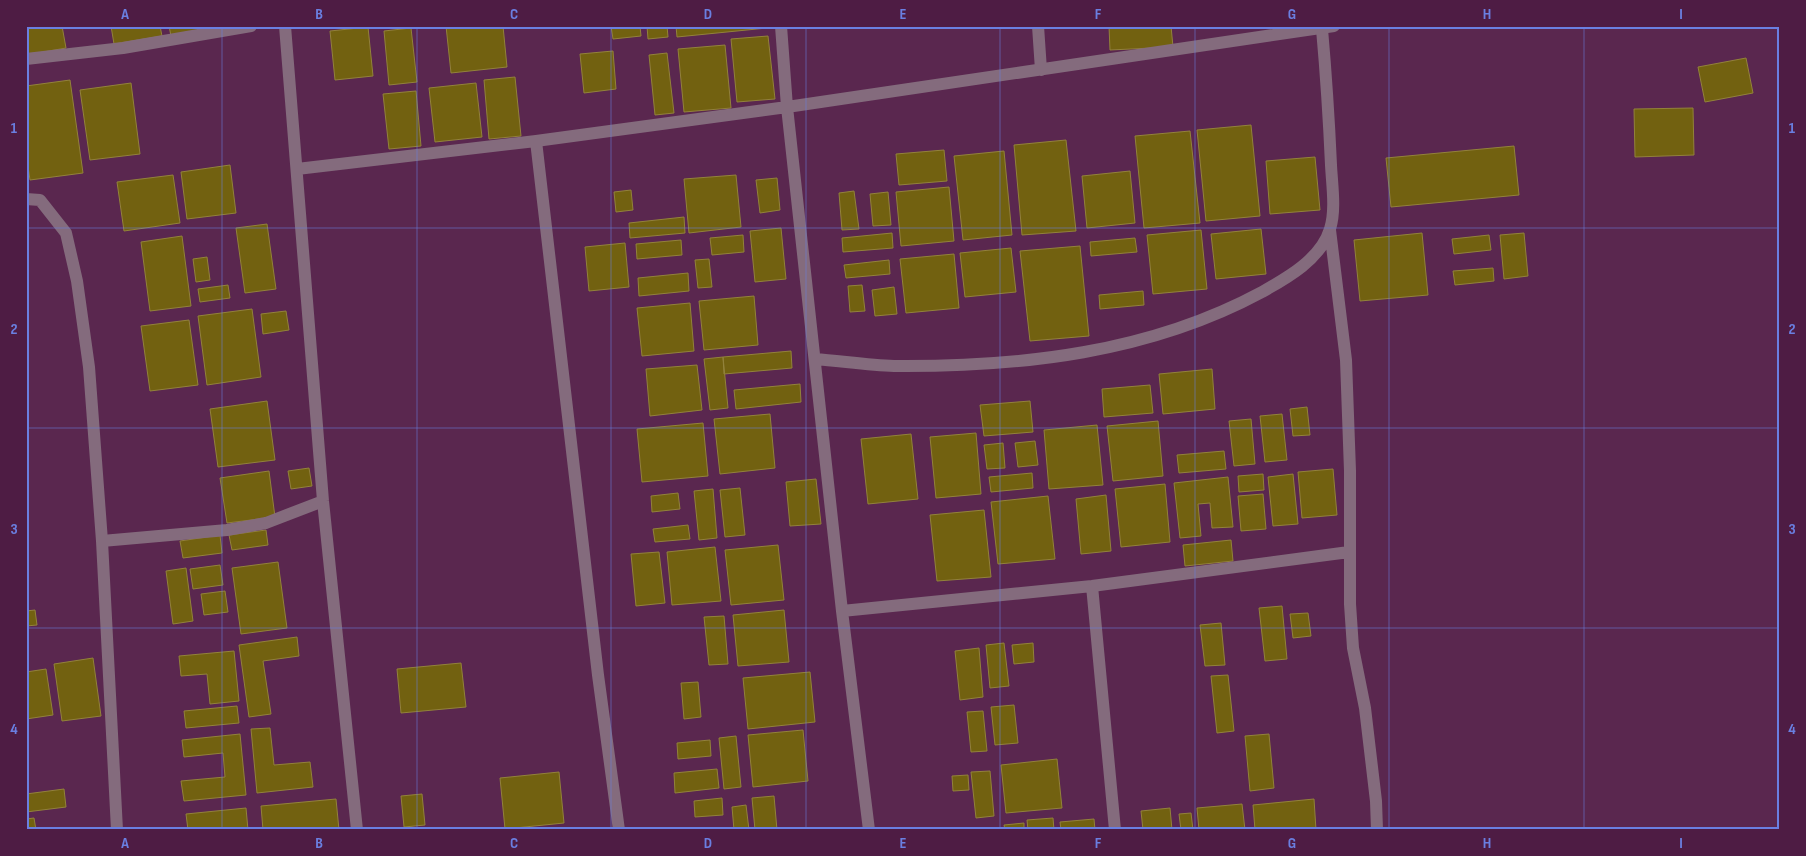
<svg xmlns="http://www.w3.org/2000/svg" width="1806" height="856" font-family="'Sofia Sans Condensed',sans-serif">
  <rect width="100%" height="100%" fill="#5a274f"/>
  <path fill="#726110" stroke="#92823b" d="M 26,26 L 62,26 L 66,48 L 26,55 Z
    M 111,26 L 160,26 L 162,36 L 114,44 Z
    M 169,26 L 225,26 L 171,36 Z
    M 446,26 L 503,26 L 507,67 L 451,73 Z
    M 611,26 L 640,26 L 641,36 L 613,39 Z
    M 647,26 L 667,26 L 668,37 L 648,39 Z
    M 676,26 L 767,26 L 767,28 L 677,37 Z
    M 1109,26 L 1171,26 L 1173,47 L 1110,50 Z
    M 368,27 L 373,76 L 335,80 L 330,31 Z
    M 411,28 L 417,82 L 389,85 L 384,31 Z
    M 768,36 L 775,99 L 737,102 L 731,39 Z
    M 725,45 L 731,108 L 684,112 L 678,49 Z
    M 613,51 L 616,89 L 584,93 L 580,54 Z
    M 667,53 L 674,113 L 655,115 L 649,55 Z
    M 1746,58 L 1753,93 L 1705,102 L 1698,67 Z
    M 515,77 L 521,136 L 489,139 L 484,80 Z
    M 70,80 L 83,173 L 30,180 L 26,153 L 26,86 Z
    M 131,83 L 140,154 L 90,160 L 80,90 Z
    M 476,83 L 482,137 L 435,142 L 429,88 Z
    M 416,91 L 421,146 L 389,149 L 383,94 Z
    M 1693,108 L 1694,155 L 1635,157 L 1634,109 Z
    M 1251,125 L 1260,216 L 1206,221 L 1197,130 Z
    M 1190,131 L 1200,223 L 1144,228 L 1135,136 Z
    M 1066,140 L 1076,231 L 1022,235 L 1014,145 Z
    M 1514,146 L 1519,195 L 1391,207 L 1386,158 Z
    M 944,150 L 947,181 L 899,185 L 896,154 Z
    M 1004,151 L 1012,235 L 963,240 L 954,156 Z
    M 1315,157 L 1320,210 L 1270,214 L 1266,161 Z
    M 230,165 L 236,213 L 187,219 L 181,172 Z
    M 1130,171 L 1135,223 L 1087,228 L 1082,176 Z
    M 173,175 L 180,223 L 124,231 L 117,182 Z
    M 736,175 L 741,227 L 689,233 L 684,179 Z
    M 777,178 L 780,210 L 760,213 L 756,180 Z
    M 949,187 L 954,241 L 901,246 L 896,192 Z
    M 631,190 L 633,210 L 616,212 L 614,192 Z
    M 854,191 L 859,229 L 842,230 L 839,193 Z
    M 888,192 L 891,225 L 873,226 L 870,194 Z
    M 684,217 L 685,233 L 630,238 L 629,223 Z
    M 267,224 L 276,289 L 245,293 L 236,228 Z
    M 781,228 L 786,279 L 755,282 L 750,231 Z
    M 1261,229 L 1266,274 L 1216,279 L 1211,234 Z
    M 1201,230 L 1207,289 L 1153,294 L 1147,235 Z
    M 892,233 L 893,248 L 843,252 L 842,238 Z
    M 1422,233 L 1428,295 L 1360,301 L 1354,240 Z
    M 1524,233 L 1528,276 L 1504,279 L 1500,235 Z
    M 743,235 L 744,252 L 712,255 L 710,238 Z
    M 1489,235 L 1491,250 L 1454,254 L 1452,239 Z
    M 182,236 L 191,306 L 150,311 L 141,242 Z
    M 1135,238 L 1137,252 L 1091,256 L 1090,242 Z
    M 681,240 L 682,255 L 637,259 L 636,244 Z
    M 625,243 L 629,287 L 589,291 L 585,247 Z
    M 1080,246 L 1089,336 L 1030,341 L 1020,251 Z
    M 1011,248 L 1016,292 L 965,297 L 960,253 Z
    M 954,254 L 959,308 L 906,313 L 900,259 Z
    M 207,257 L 210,280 L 196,282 L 193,259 Z
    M 709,259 L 712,287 L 698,288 L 695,260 Z
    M 889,260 L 890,274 L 846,278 L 844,265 Z
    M 1493,268 L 1494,281 L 1455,285 L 1453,271 Z
    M 688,273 L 689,291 L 639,296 L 638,278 Z
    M 228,285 L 230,298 L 200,302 L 198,289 Z
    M 862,285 L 865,311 L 850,312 L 848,286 Z
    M 894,287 L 897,314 L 875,316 L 872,290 Z
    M 1143,291 L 1144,305 L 1100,309 L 1099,295 Z
    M 754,296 L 758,345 L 704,350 L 699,301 Z
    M 690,303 L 694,351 L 642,356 L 637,308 Z
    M 252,309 L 261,377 L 207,385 L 198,316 Z
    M 286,311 L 289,330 L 263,334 L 261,314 Z
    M 189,320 L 198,385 L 150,391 L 141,326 Z
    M 791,351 L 792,368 L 724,374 L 723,357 Z
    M 723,357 L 728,408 L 710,410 L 704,359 Z
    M 697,365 L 702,410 L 650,416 L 646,369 Z
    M 1212,369 L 1215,409 L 1163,414 L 1159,374 Z
    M 800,384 L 801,402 L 736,409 L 734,390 Z
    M 1150,385 L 1153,413 L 1104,417 L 1102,389 Z
    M 267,401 L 275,460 L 218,467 L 210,409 Z
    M 1030,401 L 1033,432 L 984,436 L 980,405 Z
    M 1307,407 L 1310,435 L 1293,436 L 1290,409 Z
    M 770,414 L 775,468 L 720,474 L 714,419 Z
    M 1282,414 L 1287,460 L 1265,462 L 1260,416 Z
    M 1251,419 L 1255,464 L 1234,466 L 1229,421 Z
    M 1158,421 L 1163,476 L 1113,481 L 1107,426 Z
    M 703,423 L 708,476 L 642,482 L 637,429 Z
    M 1097,425 L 1103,485 L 1049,489 L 1044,430 Z
    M 976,433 L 981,494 L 936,498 L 930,437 Z
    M 911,434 L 918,499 L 868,504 L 861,439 Z
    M 1035,441 L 1038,465 L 1018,467 L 1015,443 Z
    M 1003,443 L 1005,468 L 987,469 L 984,445 Z
    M 1224,451 L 1226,469 L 1179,473 L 1177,455 Z
    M 309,468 L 312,486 L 291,489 L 288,471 Z
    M 1333,469 L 1337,515 L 1302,518 L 1298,472 Z
    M 269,471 L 275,517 L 227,523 L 220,478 Z
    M 1032,473 L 1033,488 L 991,492 L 989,477 Z
    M 1263,474 L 1264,490 L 1239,492 L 1238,476 Z
    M 1293,474 L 1298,524 L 1273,526 L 1268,477 Z
    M 1228,477 L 1233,527 L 1212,528 L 1210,503 L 1198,504 L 1201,536 L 1180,538 L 1174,483 Z
    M 816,479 L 821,524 L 790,526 L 786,482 Z
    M 1165,484 L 1170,542 L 1121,547 L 1115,489 Z
    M 740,488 L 745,535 L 725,537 L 720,490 Z
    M 713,489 L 717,538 L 699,540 L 694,491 Z
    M 678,493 L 680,509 L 652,512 L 651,496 Z
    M 1263,494 L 1266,529 L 1241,531 L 1238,496 Z
    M 1106,495 L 1111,551 L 1081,554 L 1076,499 Z
    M 1048,496 L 1055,559 L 998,564 L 991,502 Z
    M 984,510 L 991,577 L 937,581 L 930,515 Z
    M 688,525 L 690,539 L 655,542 L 653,529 Z
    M 266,530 L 268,545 L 232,550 L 229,535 Z
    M 220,535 L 222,553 L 183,558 L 180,541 Z
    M 1231,540 L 1233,561 L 1185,566 L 1183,545 Z
    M 778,545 L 784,600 L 731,605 L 725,550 Z
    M 715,547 L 721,601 L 672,605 L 667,552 Z
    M 659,552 L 665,603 L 636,606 L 631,554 Z
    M 278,562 L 287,628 L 241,634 L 232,568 Z
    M 220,565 L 223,585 L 193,589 L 190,569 Z
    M 186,568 L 193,621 L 173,624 L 166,571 Z
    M 225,591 L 228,612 L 204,615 L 201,594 Z
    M 1282,606 L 1287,659 L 1265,661 L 1259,608 Z
    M 35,610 L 37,625 L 26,626 L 26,611 Z
    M 784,610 L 789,662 L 738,666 L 733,615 Z
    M 1308,613 L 1311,636 L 1293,638 L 1290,614 Z
    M 724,616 L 728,664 L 709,665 L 704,617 Z
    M 1221,623 L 1225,665 L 1205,666 L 1200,625 Z
    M 297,637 L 299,656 L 263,661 L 271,714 L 249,717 L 239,645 Z
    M 1004,643 L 1009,686 L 990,688 L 986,645 Z
    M 1033,643 L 1034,662 L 1014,664 L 1012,645 Z
    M 979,648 L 983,697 L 960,700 L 955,651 Z
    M 234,651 L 239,701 L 210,704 L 207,674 L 181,676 L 179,656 Z
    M 93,658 L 101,716 L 62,721 L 54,664 Z
    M 461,663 L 466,707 L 401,713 L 397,669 Z
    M 46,669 L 53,715 L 26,719 L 26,672 Z
    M 810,672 L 815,722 L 748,729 L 743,678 Z
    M 1228,675 L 1234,731 L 1217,733 L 1211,676 Z
    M 698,682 L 701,717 L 684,719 L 681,683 Z
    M 1014,705 L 1018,743 L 995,745 L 991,707 Z
    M 237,706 L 239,723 L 186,728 L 184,711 Z
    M 983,711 L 987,751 L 971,752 L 967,712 Z
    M 270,728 L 274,765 L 310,762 L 313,787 L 257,793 L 251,729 Z
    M 803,730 L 808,781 L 753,787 L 748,735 Z
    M 240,734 L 246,795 L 184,801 L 181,781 L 225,777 L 223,753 L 184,757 L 182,740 Z
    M 1269,734 L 1274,788 L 1250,791 L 1245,736 Z
    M 736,736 L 741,787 L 724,789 L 719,738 Z
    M 710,740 L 711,756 L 678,759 L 677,743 Z
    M 1057,759 L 1062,808 L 1006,813 L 1001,765 Z
    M 717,769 L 719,788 L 675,793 L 674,773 Z
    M 990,771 L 994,816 L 976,818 L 971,772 Z
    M 559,772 L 564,823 L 505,829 L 500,778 Z
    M 968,775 L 969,790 L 953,791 L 952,776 Z
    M 64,789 L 66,807 L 26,812 L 26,794 Z
    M 422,794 L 425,825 L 404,827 L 401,796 Z
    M 774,796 L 777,830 L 755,830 L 752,798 Z
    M 722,798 L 723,815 L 695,817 L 694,801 Z
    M 336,799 L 339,830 L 263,830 L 261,806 Z
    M 1314,799 L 1316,830 L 1255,830 L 1253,805 Z
    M 1242,804 L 1245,830 L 1199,830 L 1197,808 Z
    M 746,805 L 749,830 L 734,830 L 732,807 Z
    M 246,808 L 248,830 L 188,830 L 186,814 Z
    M 1170,808 L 1172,830 L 1143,830 L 1141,811 Z
    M 1191,813 L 1193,830 L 1181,830 L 1179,814 Z
    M 34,818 L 36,830 L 26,830 L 26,819 Z
    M 1053,818 L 1054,830 L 1028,830 L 1027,820 Z
    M 1094,819 L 1095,830 L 1061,830 L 1060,822 Z
    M 1024,823 L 1024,830 L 1005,830 L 1004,825 Z"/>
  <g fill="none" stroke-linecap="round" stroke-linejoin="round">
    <path stroke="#846b7d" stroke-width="12" d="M 285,26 L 323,501 L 357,830
      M 781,26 L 787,107 L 842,611 L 869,830
      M 1038,26 L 1041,70
      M 26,59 L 123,48 L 251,26
      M 536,141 L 598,675 L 619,830
      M 297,169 L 536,141 L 787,107 L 1334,26
      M 26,199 L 40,200 L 66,233 L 77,281 L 89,367 L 102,541 L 117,830
      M 1330,230 L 1346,360 L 1350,471 L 1350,604 L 1353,648 L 1365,708 L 1376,801 L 1377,830
      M 815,359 C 841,361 868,365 894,366 C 1021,367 1149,353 1262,292 C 1287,278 1321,259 1330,229 C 1336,210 1332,185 1331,165 C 1329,120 1326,74 1322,29
      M 102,541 L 227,530 L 266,523 L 323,501
      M 1092,586 L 1115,830
      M 842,611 L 1092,586 L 1349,552"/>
  </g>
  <path fill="none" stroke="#6a7fe1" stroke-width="1" stroke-opacity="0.55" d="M 222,26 L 222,830M 417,26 L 417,830M 611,26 L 611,830M 806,26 L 806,830M 1000,26 L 1000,830M 1195,26 L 1195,830M 1389,26 L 1389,830M 1584,26 L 1584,830M 26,228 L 1780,228M 26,428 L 1780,428M 26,628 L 1780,628"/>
  <rect width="1806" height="856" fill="none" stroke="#4e1c44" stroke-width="55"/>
  <rect x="28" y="28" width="1750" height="800" fill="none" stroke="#6a7fe1" stroke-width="2"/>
  <g font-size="16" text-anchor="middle" font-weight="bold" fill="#6a7fe1">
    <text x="125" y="19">A</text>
    <text x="319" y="19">B</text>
    <text x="514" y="19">C</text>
    <text x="708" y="19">D</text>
    <text x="903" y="19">E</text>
    <text x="1098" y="19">F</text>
    <text x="1292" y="19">G</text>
    <text x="1487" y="19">H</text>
    <text x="1681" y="19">I</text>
    <text x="14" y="133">1</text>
    <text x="1792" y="133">1</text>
    <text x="14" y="334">2</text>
    <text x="1792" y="334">2</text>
    <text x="14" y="534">3</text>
    <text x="1792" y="534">3</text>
    <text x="14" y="734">4</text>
    <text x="1792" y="734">4</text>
    <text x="125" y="848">A</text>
    <text x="319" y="848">B</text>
    <text x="514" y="848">C</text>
    <text x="708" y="848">D</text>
    <text x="903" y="848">E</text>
    <text x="1098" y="848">F</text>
    <text x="1292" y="848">G</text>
    <text x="1487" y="848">H</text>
    <text x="1681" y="848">I</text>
  </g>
</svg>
